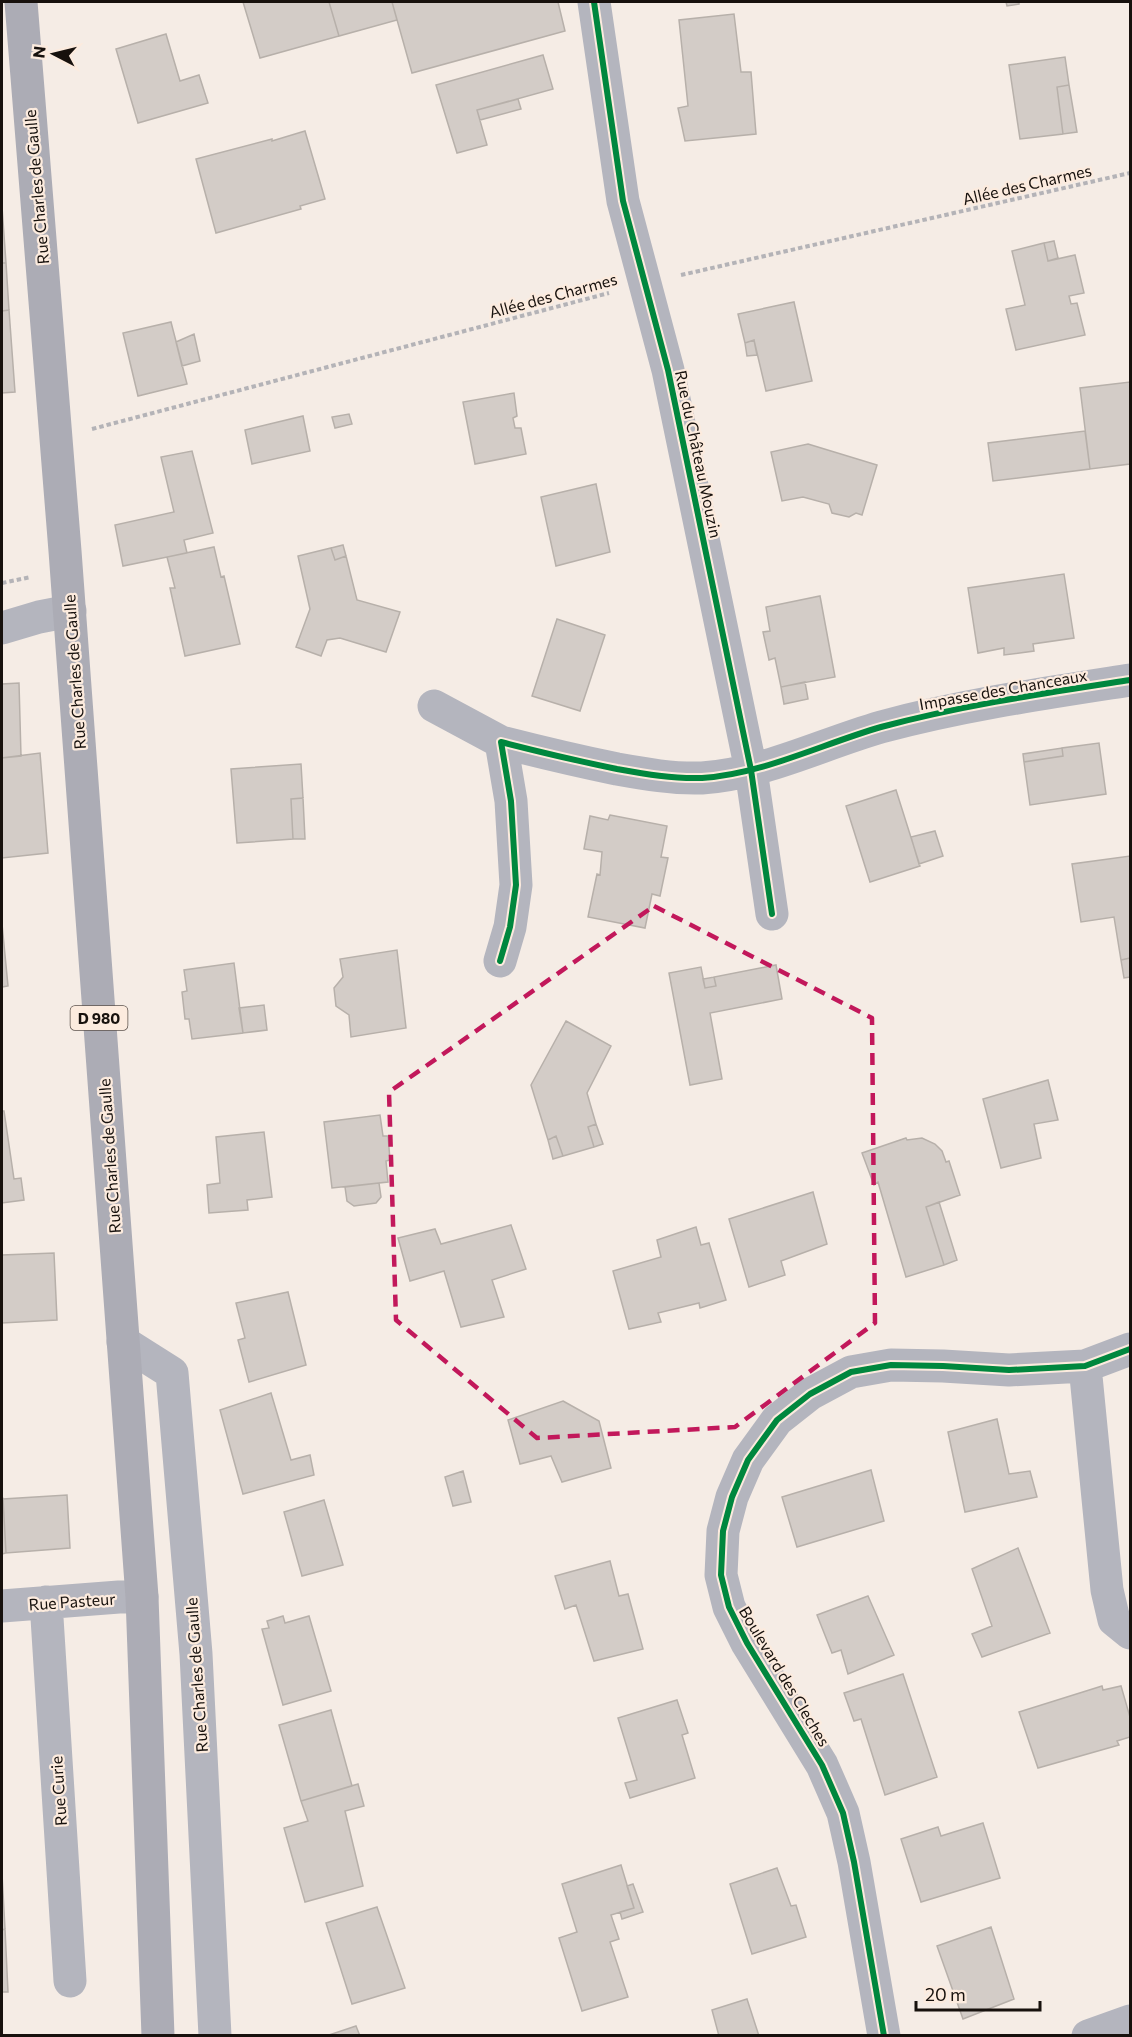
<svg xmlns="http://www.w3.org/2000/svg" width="1132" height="2037" font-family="Commissioner,sans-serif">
  <rect width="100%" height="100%" fill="#f5ece5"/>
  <path fill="#d3ccc7" stroke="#b7b0aa" stroke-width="1.5" d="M 243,2 L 329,2 L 339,36 L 260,58 Z
    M 329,2 L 392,2 L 397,20 L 339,36 Z
    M 392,2 L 558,2 L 565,31 L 412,73 Z
    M 1006,2 L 1019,2 L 1019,4 L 1007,6 Z
    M 734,14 L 741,72 L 751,72 L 756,134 L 685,141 L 678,108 L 688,106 L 679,20 Z
    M 166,34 L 180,81 L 199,75 L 208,103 L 138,123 L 116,49 Z
    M 543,55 L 553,89 L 477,110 L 487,145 L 457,153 L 436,85 Z
    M 1065,57 L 1069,85 L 1057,87 L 1063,134 L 1020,139 L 1009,65 Z
    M 1069,85 L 1077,132 L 1063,134 L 1057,87 Z
    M 518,99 L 521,109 L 480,120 L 477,110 Z
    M 305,131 L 325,199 L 300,206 L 301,209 L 216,233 L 196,159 L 272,139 L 272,141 Z
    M 2,207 L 6,263 L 2,263 Z
    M 1054,241 L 1058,258 L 1048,261 L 1044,243 Z
    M 1044,243 L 1048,261 L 1075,255 L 1084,293 L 1069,296 L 1071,304 L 1077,303 L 1085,335 L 1016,350 L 1006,309 L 1025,305 L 1012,251 Z
    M 2,263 L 6,263 L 9,310 L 2,311 Z
    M 794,302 L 812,381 L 766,391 L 754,340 L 745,343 L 738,314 Z
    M 9,310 L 15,392 L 2,393 L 2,311 Z
    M 171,322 L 187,384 L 138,396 L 123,333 Z
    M 194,334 L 200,361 L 182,366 L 176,342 Z
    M 754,340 L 757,355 L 747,356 L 745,343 Z
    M 1130,382 L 1130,464 L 1090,469 L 1080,388 Z
    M 514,393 L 517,416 L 513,418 L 515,428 L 521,428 L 526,454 L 475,464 L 463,402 Z
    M 349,414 L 352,424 L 335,428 L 332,417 Z
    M 303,416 L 310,451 L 252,464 L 245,430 Z
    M 1085,431 L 1090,469 L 993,481 L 988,443 Z
    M 808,444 L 877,465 L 862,515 L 856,513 L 849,517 L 832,513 L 829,504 L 803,497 L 782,501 L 771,452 Z
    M 192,451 L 213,533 L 184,540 L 187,553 L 123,566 L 115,525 L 174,512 L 161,457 Z
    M 596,484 L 610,552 L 556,566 L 541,497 Z
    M 343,545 L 346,556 L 335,560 L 331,548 Z
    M 214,547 L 221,577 L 224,576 L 240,644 L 185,656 L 170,588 L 175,588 L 167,557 Z
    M 331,548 L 335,560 L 346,556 L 357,600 L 400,612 L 386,652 L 340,638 L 327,640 L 321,656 L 296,647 L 310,609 L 298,556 Z
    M 1064,574 L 1074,638 L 1033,644 L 1034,651 L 1004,655 L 1004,648 L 978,653 L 968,588 Z
    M 820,596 L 835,677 L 781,687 L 775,658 L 769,660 L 763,632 L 770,631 L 766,607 Z
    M 557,619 L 605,635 L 580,711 L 532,696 Z
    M 805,682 L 808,699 L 784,704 L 781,687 Z
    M 19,683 L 21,756 L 2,758 L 2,684 Z
    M 1099,743 L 1106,794 L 1030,805 L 1024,762 L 1063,756 L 1062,748 Z
    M 1062,748 L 1063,756 L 1024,762 L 1023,754 Z
    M 40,753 L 48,853 L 2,858 L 2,758 Z
    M 301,764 L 303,798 L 291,799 L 293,839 L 237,843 L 231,769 Z
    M 896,790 L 920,866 L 870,882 L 846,806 Z
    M 303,798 L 305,839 L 293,839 L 291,799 Z
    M 610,815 L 667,826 L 661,857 L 668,858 L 660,896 L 652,894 L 645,928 L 588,917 L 597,874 L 600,875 L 602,852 L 584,849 L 590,816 L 608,820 Z
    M 935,831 L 943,856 L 919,864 L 911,837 Z
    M 1130,856 L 1130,958 L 1121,960 L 1114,917 L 1081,922 L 1072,864 Z
    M 2,924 L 8,986 L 2,987 Z
    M 397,950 L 406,1028 L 351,1037 L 349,1015 L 336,1006 L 334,988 L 343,977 L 340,959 Z
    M 1130,958 L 1130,977 L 1124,978 L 1121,960 Z
    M 234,963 L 243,1033 L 192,1039 L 189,1019 L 185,1019 L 182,992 L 187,991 L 184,970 Z
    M 776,965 L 782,999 L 710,1013 L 722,1079 L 690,1085 L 669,973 L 701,967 L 705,988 L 716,986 L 714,977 Z
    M 714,977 L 716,986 L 705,988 L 703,979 Z
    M 264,1005 L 267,1030 L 243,1033 L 239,1008 Z
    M 566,1021 L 611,1046 L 587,1093 L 596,1124 L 588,1127 L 594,1147 L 563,1156 L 556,1136 L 548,1140 L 531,1085 Z
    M 1048,1080 L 1058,1120 L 1034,1124 L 1041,1158 L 1001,1168 L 983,1099 Z
    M 2,1111 L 4,1111 L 14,1179 L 21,1178 L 24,1200 L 2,1203 Z
    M 380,1115 L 383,1136 L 388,1136 L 390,1160 L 386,1161 L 388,1182 L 332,1188 L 324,1122 Z
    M 596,1124 L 603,1144 L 594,1147 L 588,1127 Z
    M 264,1132 L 272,1197 L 247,1200 L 248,1210 L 209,1213 L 207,1185 L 220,1183 L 216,1137 Z
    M 556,1136 L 563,1156 L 553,1159 L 548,1140 Z
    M 906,1138 L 907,1140 L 922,1138 L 935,1144 L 942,1151 L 946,1162 L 949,1161 L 960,1195 L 926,1207 L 944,1265 L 906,1277 L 878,1182 L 874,1185 L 862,1153 Z
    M 379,1183 L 381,1197 L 376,1203 L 354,1206 L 347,1201 L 345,1187 Z
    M 813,1192 L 827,1244 L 781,1261 L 785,1275 L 749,1287 L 729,1219 Z
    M 939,1202 L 957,1260 L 944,1265 L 926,1207 Z
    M 511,1225 L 526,1269 L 492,1280 L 504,1317 L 461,1327 L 444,1271 L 410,1281 L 398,1238 L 435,1229 L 441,1244 Z
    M 696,1227 L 701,1245 L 709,1243 L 726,1300 L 700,1308 L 699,1303 L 658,1313 L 661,1322 L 629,1329 L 613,1271 L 661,1257 L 657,1240 Z
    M 54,1253 L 57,1320 L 2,1323 L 2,1255 Z
    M 288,1292 L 306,1365 L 249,1382 L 238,1340 L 245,1338 L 236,1303 Z
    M 271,1393 L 291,1460 L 310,1455 L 314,1475 L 243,1494 L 220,1410 Z
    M 563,1401 L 599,1421 L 611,1468 L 562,1482 L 551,1456 L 520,1464 L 508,1420 Z
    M 997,1419 L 1009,1474 L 1030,1471 L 1037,1497 L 965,1512 L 948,1432 Z
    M 871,1470 L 884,1521 L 797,1547 L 782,1497 Z
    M 463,1471 L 471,1502 L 453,1506 L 445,1477 Z
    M 67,1495 L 70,1548 L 6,1553 L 3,1499 Z
    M 3,1499 L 6,1553 L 2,1554 L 2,1500 Z
    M 324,1500 L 343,1565 L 302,1576 L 284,1512 Z
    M 1018,1548 L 1050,1633 L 982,1657 L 972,1634 L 992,1626 L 972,1569 Z
    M 610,1561 L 619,1596 L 628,1594 L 643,1649 L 594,1661 L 576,1605 L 565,1609 L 555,1576 Z
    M 868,1596 L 894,1655 L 848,1674 L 841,1650 L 832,1653 L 817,1615 Z
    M 283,1616 L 285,1623 L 309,1616 L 331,1691 L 283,1705 L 262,1629 L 269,1628 L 267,1621 Z
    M 903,1674 L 937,1777 L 885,1795 L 861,1719 L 854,1721 L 844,1693 Z
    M 1102,1686 L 1103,1690 L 1121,1686 L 1130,1717 L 1130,1737 L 1117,1741 L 1119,1745 L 1038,1768 L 1019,1712 Z
    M 677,1700 L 688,1733 L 682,1735 L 695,1778 L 630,1798 L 625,1783 L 637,1780 L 618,1718 Z
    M 331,1710 L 352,1786 L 301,1801 L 279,1725 Z
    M 358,1784 L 364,1806 L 345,1811 L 363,1886 L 305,1902 L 284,1828 L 308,1821 L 301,1801 Z
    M 983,1823 L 1000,1878 L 921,1902 L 901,1839 L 938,1827 L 941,1836 Z
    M 621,1865 L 634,1908 L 611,1915 L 619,1939 L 610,1942 L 628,1997 L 582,2011 L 559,1938 L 577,1932 L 562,1884 Z
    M 777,1868 L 791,1906 L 796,1905 L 806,1937 L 752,1954 L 730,1884 Z
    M 2,1874 L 5,1929 L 2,1930 Z
    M 633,1884 L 643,1912 L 622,1919 L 620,1912 L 634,1908 L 627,1886 Z
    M 377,1907 L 405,1988 L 352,2004 L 326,1923 Z
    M 991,1927 L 1014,1999 L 963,2019 L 937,1946 Z
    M 5,1929 L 8,1992 L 2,1992 L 2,1930 Z
    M 747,1999 L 759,2036 L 719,2036 L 712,2010 Z
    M 356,2026 L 360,2036 L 326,2036 Z"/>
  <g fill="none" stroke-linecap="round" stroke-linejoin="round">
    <path stroke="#b4b3b7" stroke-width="4" stroke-dasharray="4.5 3" stroke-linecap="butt" d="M 681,275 L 1130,173
      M 92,429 L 609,293
      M 2,583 L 31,577"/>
    <path stroke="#b4b5be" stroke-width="33" d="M 594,2 L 623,201 L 668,370 L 751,770 L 772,914
      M 2,628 L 39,617 L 70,611
      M 434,706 L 501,742
      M 500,961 L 510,927 L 516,885 L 511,801 L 501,742 C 540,752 578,761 617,769 C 645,774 673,779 702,778 C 763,774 822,744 881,727 C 963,705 1046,693 1130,680
      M 123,1342 L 172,1373 L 196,1654 L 215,2036
      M 1085,1366 L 1107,1590 L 1114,1620 L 1130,1633
      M 46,1602 L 70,1981
      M 2,1606 L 119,1597 L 142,1597
      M 884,2036 L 854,1862 L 843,1813 L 822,1765 L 747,1643 L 729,1607 L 721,1575 L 723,1531 L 732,1497 L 748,1460 L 777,1420 L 810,1394 L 851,1372 L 891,1365 L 943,1366 L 1009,1370 L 1085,1366 L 1130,1349
      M 1088,2036 L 1130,2021"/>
    <path stroke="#acacb5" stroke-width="33" d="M 21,2 L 65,551 L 142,1597 L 158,2036"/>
    <g stroke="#fcebde" stroke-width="10">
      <path id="cycleway" d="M 594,2 L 623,201 L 668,370 L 751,770 L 772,914
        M 500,961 L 510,927 L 516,885 L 511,801 L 501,742 C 540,752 578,761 617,769 C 645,774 673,779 702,778 C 763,774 822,744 881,727 C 963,705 1046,693 1130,680
        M 884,2036 L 854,1862 L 843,1813 L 822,1765 L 747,1643 L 729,1607 L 721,1575 L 723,1531 L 732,1497 L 748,1460 L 777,1420 L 810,1394 L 851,1372 L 891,1365 L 943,1366 L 1009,1370 L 1085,1366 L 1130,1349"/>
    </g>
    <use href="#cycleway" stroke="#00873e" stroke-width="6"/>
  </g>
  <path fill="none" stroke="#c2185b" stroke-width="4.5" stroke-dasharray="12 8" stroke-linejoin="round" d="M 654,906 L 872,1018 L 875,1323 L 735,1427 L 537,1438 L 396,1320 L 389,1092 Z"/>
  <g text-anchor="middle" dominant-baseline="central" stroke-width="4.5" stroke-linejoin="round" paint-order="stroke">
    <rect fill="#fcebde" stroke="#5c524c" stroke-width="1.5" x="70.5" y="1006" width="57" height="24" rx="4.5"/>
    <g font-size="15" font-weight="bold" fill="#17110d">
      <text x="99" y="1018">D 980</text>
    </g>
    <g font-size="16" fill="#17110d" stroke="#fcebde">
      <text transform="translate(1027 184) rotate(-13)">Allée des Charmes</text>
      <text transform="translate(36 187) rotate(-95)">Rue Charles de Gaulle</text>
      <text transform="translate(553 295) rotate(-15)">Allée des Charmes</text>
      <text transform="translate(699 454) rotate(78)">Rue du Château Mouzin</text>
      <text transform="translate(74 672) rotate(-94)">Rue Charles de Gaulle</text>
      <text transform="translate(1003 689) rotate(-10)">Impasse des Chanceaux</text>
      <text transform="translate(109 1156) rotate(-94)">Rue Charles de Gaulle</text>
      <text transform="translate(72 1601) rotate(-4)">Rue Pasteur</text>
      <text transform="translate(196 1675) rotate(-94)">Rue Charles de Gaulle</text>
      <text transform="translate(785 1676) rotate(59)">Boulevard des Cleches</text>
      <text transform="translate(58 1791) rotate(-94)">Rue Curie</text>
    </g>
  </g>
  <rect width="1132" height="2037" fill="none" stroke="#17110d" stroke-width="6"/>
  <g transform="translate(54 54) rotate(277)" stroke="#fcebde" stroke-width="4.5" paint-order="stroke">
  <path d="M0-4.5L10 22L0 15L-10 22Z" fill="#17110d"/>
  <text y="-9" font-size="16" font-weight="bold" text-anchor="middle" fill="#17110d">N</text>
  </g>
  <path d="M916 2001v9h124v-9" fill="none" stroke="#17110d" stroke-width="3"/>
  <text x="925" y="2001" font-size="18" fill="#17110d" stroke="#fcebde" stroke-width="4.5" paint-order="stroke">20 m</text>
</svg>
